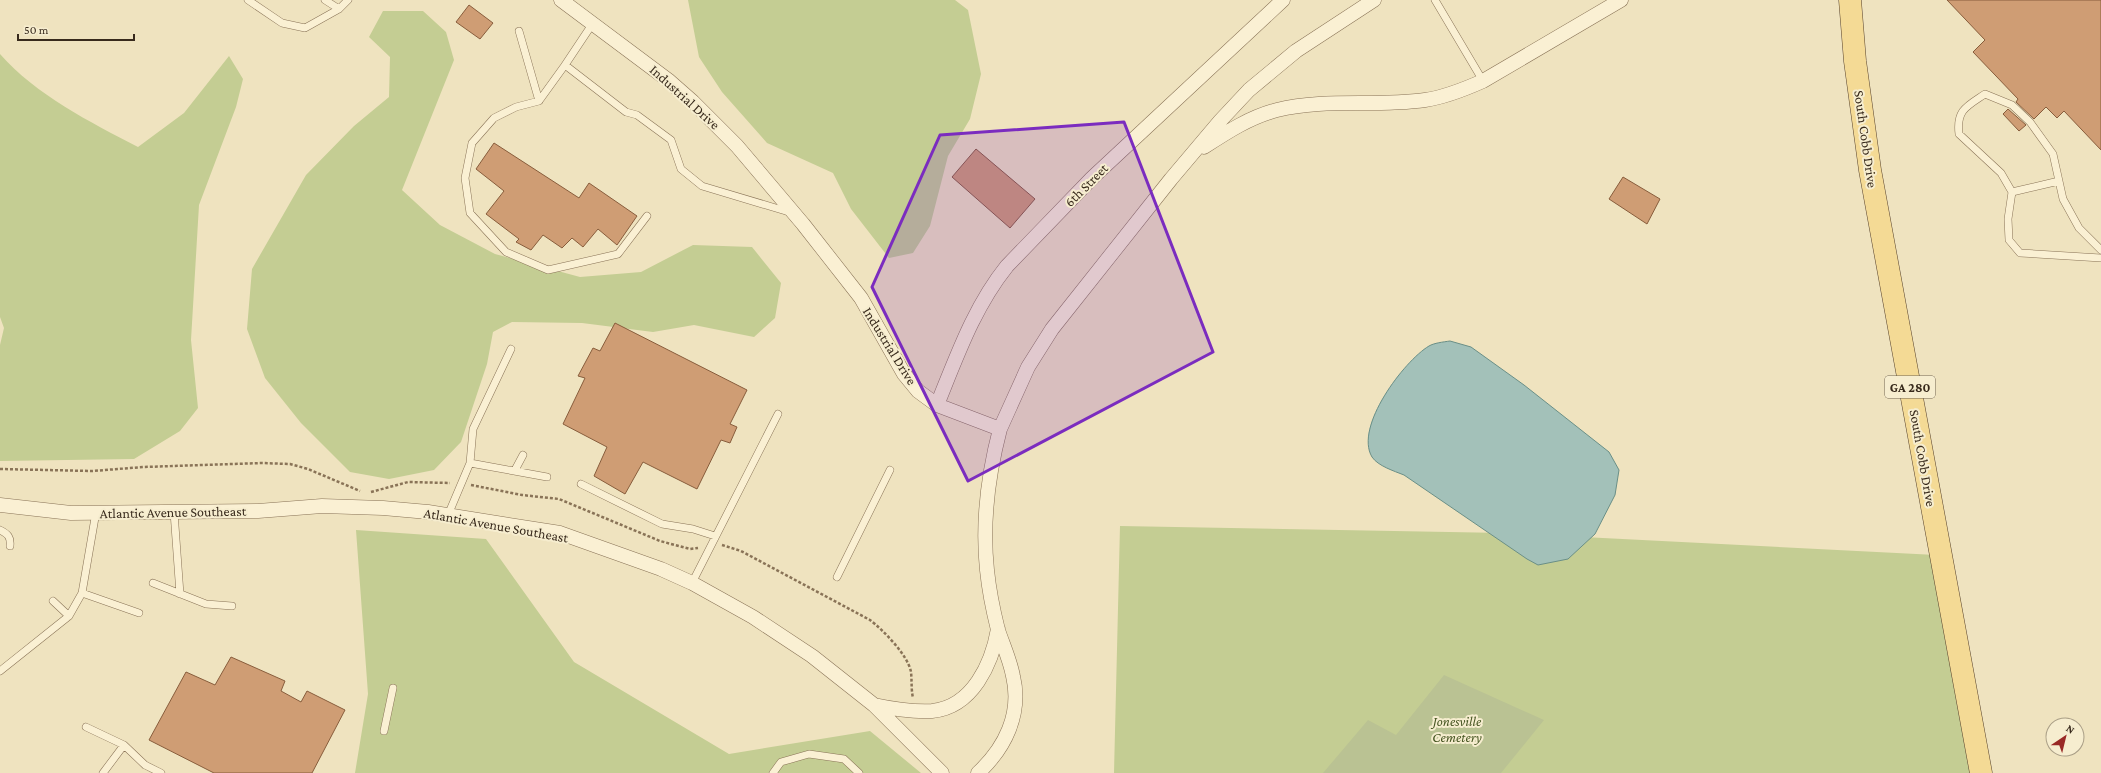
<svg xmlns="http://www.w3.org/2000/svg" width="2101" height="773" font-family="'Crimson Pro',serif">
  <rect width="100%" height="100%" fill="#efe3bf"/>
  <path fill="#c4cd93" d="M 688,0 L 955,0 L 968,10 L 981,74 L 970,119 L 948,156 L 930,226 L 913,253 L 889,258 L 851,209 L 833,173 L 767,143 L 722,92 L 699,57 Z
    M 383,11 L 423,11 L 446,32 L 454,60 L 402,190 L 440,225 L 495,254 L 580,277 L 641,272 L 693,245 L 752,247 L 781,283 L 775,318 L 754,337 L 694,325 L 653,332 L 582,323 L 512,322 L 493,332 L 487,364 L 461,442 L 434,470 L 389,479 L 350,472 L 301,423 L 265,378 L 247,329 L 252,269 L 306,175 L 354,126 L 389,97 L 390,57 L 369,37 Z
    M 0,54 C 36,95 90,122 138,147 L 184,113 L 229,56 L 243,79 L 236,107 L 199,205 L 191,340 L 198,408 L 180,431 L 134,459 L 0,461 L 0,345 L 4,328 L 0,317 Z
    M 1120,526 L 1504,533 L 1936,555 L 1981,773 L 1114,773 Z
    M 356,530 L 486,539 L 574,662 L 729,754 L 870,731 L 921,773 L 355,773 L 368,694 Z"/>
  <path fill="#bac293" d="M 1444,675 L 1544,720 L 1501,773 L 1323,773 L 1368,720 L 1396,735 Z"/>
  <path fill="#a3c1b9" stroke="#6a8f87" d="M 1450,341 L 1471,347 L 1524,385 L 1609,452 L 1619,470 L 1615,495 L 1595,534 L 1568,559 L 1538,565 L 1527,559 L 1404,475 C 1394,471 1378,466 1372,457 C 1354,427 1404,361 1429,346 C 1434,343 1443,342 1450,341 Z"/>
  <path fill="#cf9d74" stroke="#885d3c" d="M 1947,0 L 2101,0 L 2101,150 L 2064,111 L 2057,118 L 2046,107 L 2034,119 L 2016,102 L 2018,99 L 1973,52 L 1985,40 Z
    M 469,5 L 493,23 L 480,39 L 456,22 Z
    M 2008,109 L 2026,125 L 2019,131 L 2003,114 Z
    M 494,143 L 579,198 L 589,183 L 637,216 L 617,245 L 598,229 L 583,247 L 572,238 L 562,248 L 543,235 L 531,250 L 516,242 L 519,239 L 486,214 L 504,191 L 476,169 Z
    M 976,149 L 1035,199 L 1010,228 L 952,177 Z
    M 1623,177 L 1660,199 L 1647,224 L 1609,199 Z
    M 615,323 L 747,390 L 730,424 L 737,427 L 730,443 L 721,440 L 697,489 L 643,462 L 625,494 L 594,476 L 607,447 L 563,424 L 585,378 L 578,376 L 593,348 L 600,351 Z
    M 231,657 L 285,681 L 281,691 L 301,702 L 307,691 L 345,710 L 312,773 L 214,773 L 149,740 L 186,672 L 215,685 Z"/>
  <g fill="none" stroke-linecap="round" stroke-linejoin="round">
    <g stroke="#897357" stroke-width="8">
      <path id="lane" d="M 248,0 L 282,23 L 305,28 L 339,9 L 348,0
        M 325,0 L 339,9
        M 1435,0 L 1483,81
        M 593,23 L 565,65 L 626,112 L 637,115 L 671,140 L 681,169 L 702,186 L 789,212
        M 519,31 L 539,101
        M 565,65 L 539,101 L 516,107 L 494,118 L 472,143 L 465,178 L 470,213 L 506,252 L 548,270 L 618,254 L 647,216
        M 2012,192 L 2059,181
        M 2101,250 L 2079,228 L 2063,199 L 2053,154 L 2030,122 L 2012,105 L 1985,94 C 1967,106 1956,110 1959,134 L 2001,173 L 2012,192 L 2008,219 L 2009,240 L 2020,253 L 2101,258
        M 470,463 L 547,477
        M 515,470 L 523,455
        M 581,484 L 662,524 L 693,529 L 715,536
        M 174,512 L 180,594
        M 448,515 L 470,463 L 473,429 L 511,349
        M 0,530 C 8,534 11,537 10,546
        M 837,577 L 890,470
        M 153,583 L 206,604 L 232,606
        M 692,583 L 778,414
        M 82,593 L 139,613
        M 53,601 L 69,616
        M 0,671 L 69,616 L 82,593 L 96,512
        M 86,727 L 124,745 L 145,765 L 161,773
        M 384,731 L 393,688
        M 103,773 L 124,745
        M 773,773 L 781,762 L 809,754 L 844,759 L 859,773"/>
    </g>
    <g stroke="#897357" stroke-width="15">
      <path id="street" d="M 561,0 L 668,80 L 693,102 L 737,146 L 803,224 L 861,298 L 904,374 L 918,391 L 937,405 L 1000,429 C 988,475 982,523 987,570 C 989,590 993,610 998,630 C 1003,645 1010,660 1013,676 C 1022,714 1005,748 978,773
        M 1204,147 C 1227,132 1250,117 1277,110 C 1325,98 1376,107 1425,100 C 1446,97 1465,89 1483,81 L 1621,0
        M 937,405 C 957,356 974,307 1007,266 L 1092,178 L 1283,0
        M 1000,429 L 1028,367 L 1052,329 L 1171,179 L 1220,121 L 1249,90 L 1296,51 L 1374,0
        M 0,505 L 71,513 L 258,511 L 322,506 L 383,508 L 428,512 L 560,533 L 661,569 L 692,583 L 753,617 L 812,656 L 874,705 L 942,773
        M 874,705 C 893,709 912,712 932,711 C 973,707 992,663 998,629"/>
    </g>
    <g stroke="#56412c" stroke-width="23">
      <path id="primary" d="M 1850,0 L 1855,61 L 1870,170 L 1981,773"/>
    </g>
    <path stroke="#897357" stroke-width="2.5" stroke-dasharray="3 2" stroke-linecap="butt" d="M 0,469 L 92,471 L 144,467 L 262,463 L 290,464 L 308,469 L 360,491
      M 471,485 L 522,495 L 559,499 L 660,541 L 690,549 L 698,548
      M 371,492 L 408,482 L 450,483
      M 722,545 L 741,551 L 870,620 C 883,630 908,655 911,672 C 912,681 911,689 913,698"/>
    <use href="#lane" stroke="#faf0d3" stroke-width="7"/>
    <use href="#street" stroke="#faf0d3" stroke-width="14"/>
    <use href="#primary" stroke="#f4da95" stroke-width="22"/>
  </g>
  <path fill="#7b2cbf" fill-opacity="0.2" stroke="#7b2cbf" stroke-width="3" stroke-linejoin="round" d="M 1124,122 L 1213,352 L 968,481 L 872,287 L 940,135 Z"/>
  <g text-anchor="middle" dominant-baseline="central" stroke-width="4" stroke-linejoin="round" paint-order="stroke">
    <rect fill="#f6edcf" stroke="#716452" stroke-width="1" x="1885" y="376" width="50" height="22" rx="3"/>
    <g font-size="13" font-weight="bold" fill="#382a1c">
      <text x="1910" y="387">GA 280</text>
    </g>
    <g font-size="14" fill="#382a1c" stroke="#f6edcf">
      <text transform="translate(685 97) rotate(42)">Industrial Drive</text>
      <text transform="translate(1866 139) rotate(82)">South Cobb Drive</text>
      <text transform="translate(1086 185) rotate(-45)">6th Street</text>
      <text transform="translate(890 346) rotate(58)">Industrial Drive</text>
      <text transform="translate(1923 458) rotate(80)">South Cobb Drive</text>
      <text transform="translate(173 512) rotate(-1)">Atlantic Avenue Southeast</text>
      <text transform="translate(496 525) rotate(10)">Atlantic Avenue Southeast</text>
    </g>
    <g font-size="14" font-style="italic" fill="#465522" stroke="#f6edcf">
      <text x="1457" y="721">Jonesville<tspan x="1457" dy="16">Cemetery</tspan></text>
    </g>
  </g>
  <g transform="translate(2065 737) rotate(35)"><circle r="19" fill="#f6edcf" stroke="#aa9f87"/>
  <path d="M0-3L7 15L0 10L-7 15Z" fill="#992925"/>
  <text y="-6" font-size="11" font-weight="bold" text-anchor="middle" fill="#382a1c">N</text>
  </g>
  <path d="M18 34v6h116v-6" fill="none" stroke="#382a1c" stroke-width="2"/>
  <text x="24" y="34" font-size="12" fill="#382a1c" stroke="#f6edcf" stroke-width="3" paint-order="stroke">50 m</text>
</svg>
